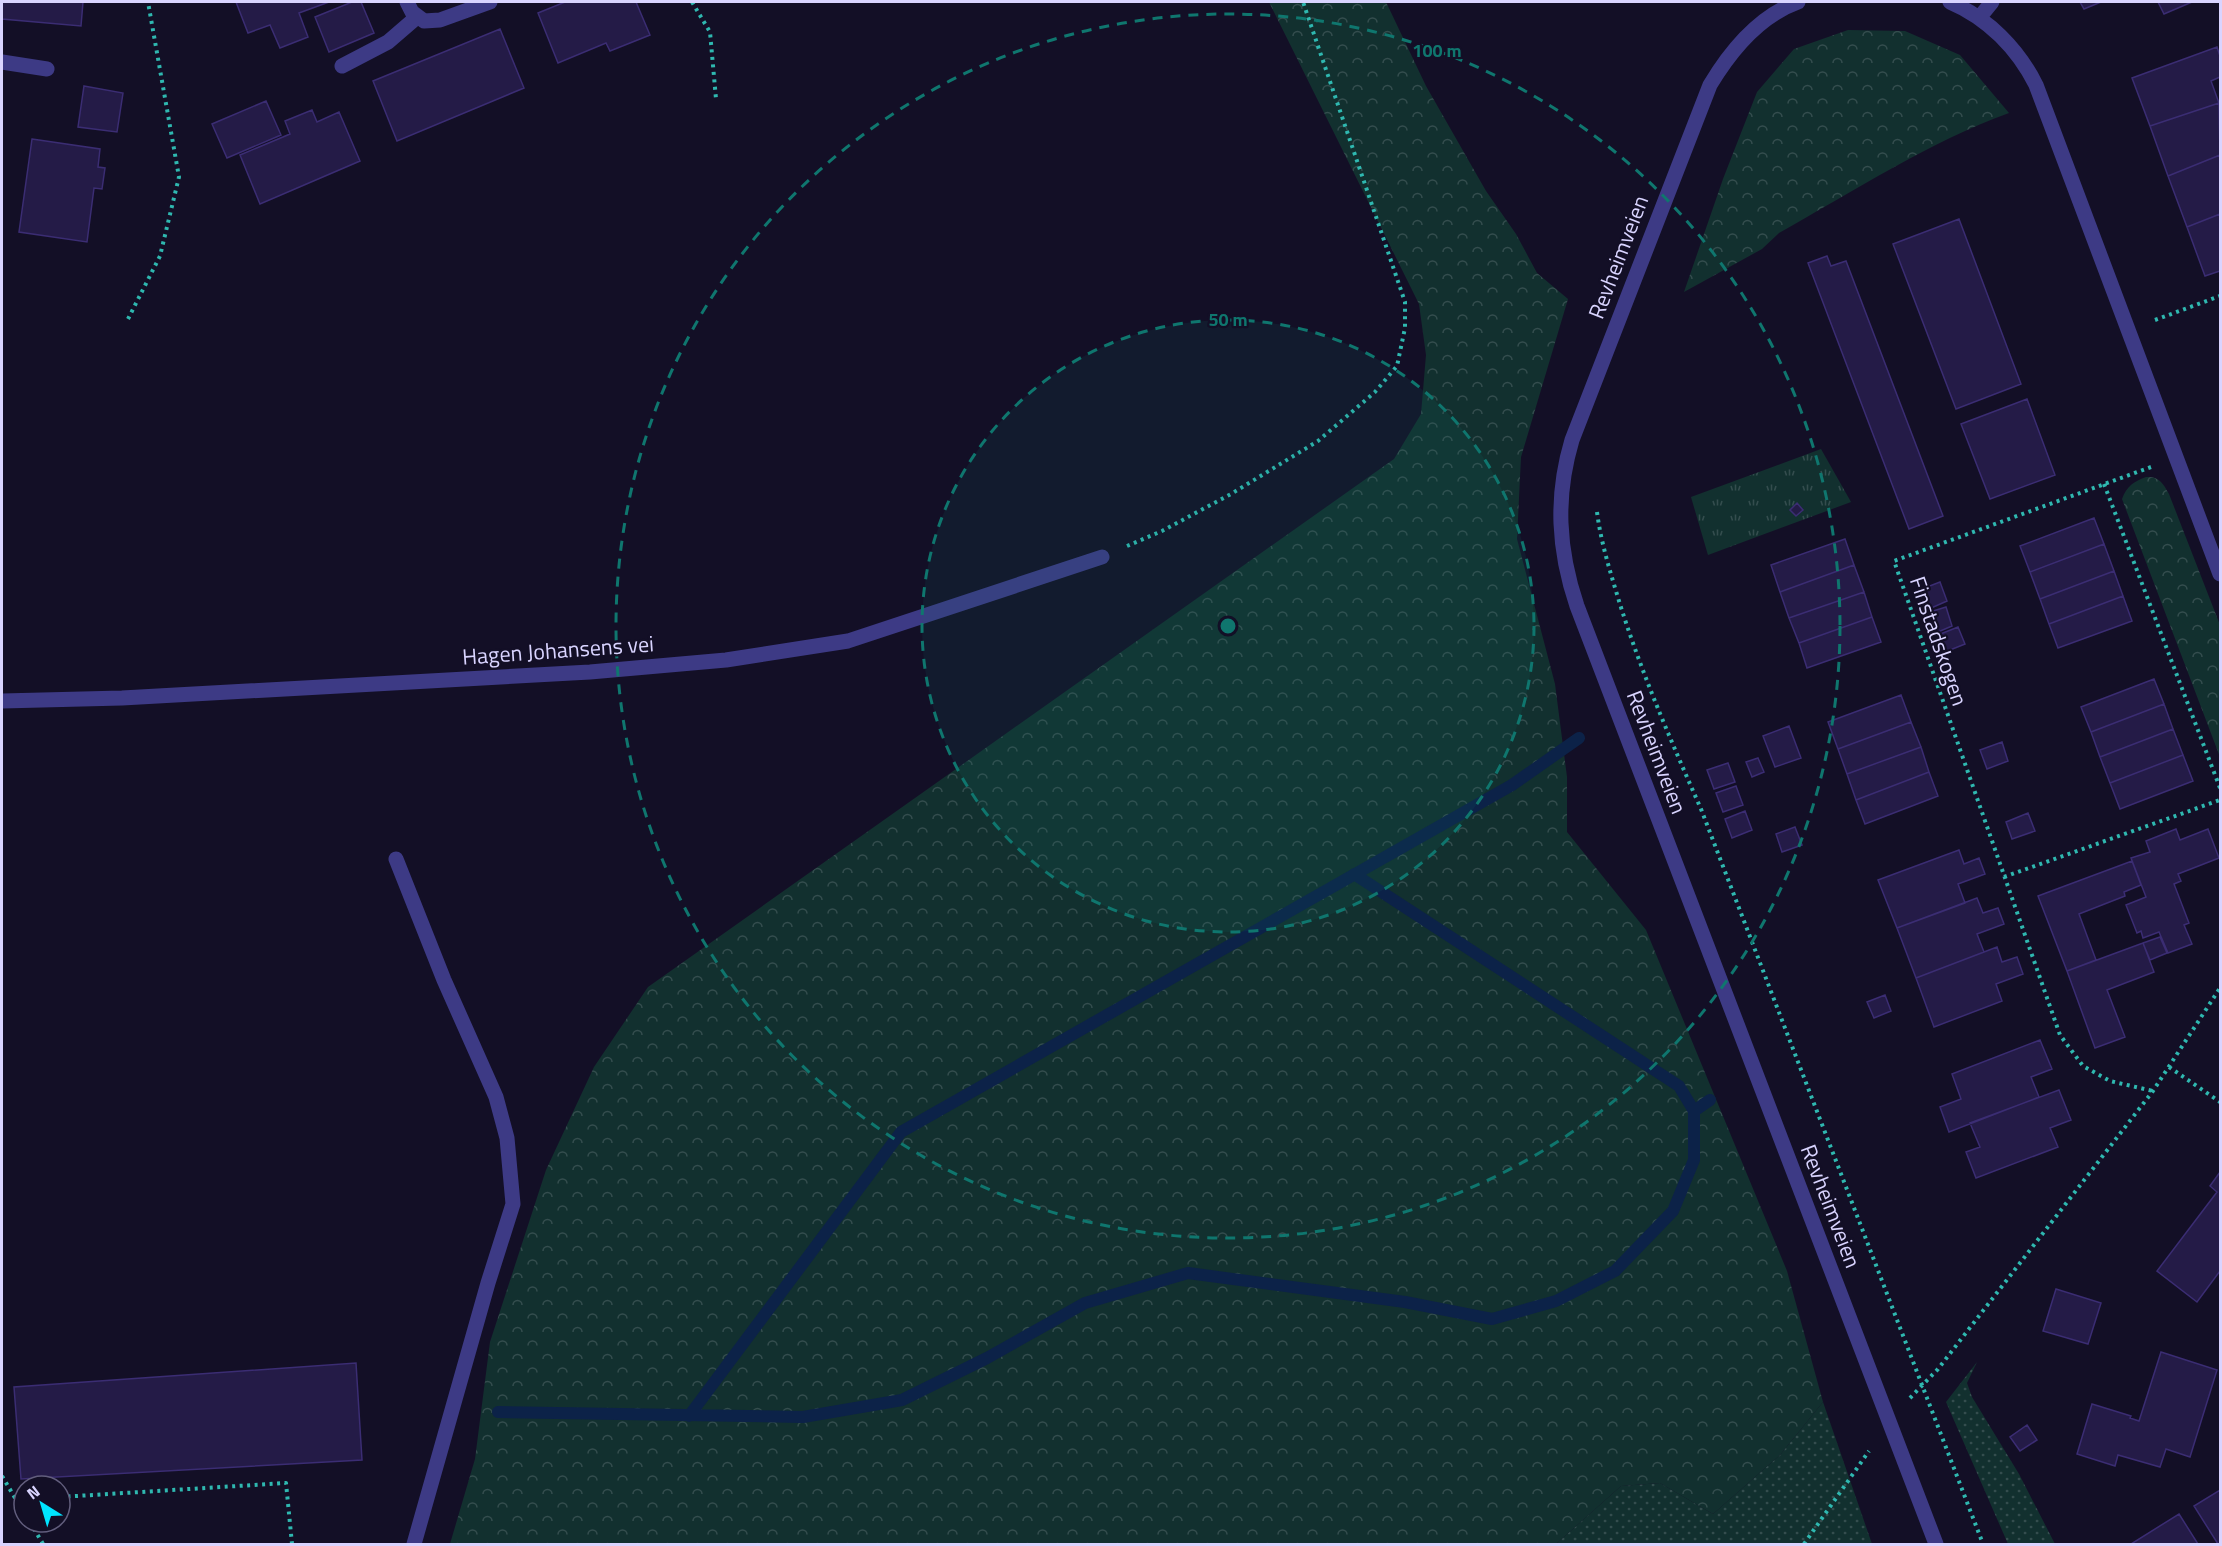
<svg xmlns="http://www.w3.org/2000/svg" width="2222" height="1546" font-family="'Titillium Web',sans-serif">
  <defs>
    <pattern id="grass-dots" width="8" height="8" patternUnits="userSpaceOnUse" patternTransform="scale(1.5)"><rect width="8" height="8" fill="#12302f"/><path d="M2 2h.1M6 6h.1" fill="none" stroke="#344d4e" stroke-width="1.8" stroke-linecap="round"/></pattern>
    <pattern id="forest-crowns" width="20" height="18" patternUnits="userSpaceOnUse" patternTransform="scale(1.5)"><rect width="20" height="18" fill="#12302f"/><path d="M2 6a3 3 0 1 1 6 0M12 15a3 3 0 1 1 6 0" fill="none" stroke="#344d4e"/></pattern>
    <pattern id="park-tufts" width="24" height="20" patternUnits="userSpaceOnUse" patternTransform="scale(1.5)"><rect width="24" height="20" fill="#12302f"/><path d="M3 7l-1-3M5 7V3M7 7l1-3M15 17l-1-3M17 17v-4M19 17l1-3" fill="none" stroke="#344d4e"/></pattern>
  </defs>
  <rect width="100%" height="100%" fill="#130f26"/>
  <path fill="url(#grass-dots)" d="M 1977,1362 L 1967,1383 L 1972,1397 L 2019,1474 L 2055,1544 L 2008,1544 L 1946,1402 Z
    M 1823,1402 L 1872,1544 L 1556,1544 L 1621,1486 L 1660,1483 L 1713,1514 L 1780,1455 Z"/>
  <path fill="url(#forest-crowns)" d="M 1269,2 L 1386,2 L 1426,86 L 1486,191 L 1516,234 L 1537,273 L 1568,299 L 1521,457 L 1517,539 L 1555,684 L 1567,777 L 1567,832 L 1646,930 L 1787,1271 L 1823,1402 L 1780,1455 L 1713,1514 L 1660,1483 L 1621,1486 L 1556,1544 L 450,1544 L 475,1459 L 490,1342 L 546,1170 L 594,1067 L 648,987 L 1394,459 L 1421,414 L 1426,355 L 1419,304 Z
    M 1848,30 L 1905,31 L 1960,55 L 2009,113 C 1931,141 1852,192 1779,233 L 1762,249 L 1684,292 L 1723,179 L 1757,92 L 1794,49 Z
    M 2146,477 C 2159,476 2163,483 2169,494 L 2220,625 L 2220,757 L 2122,499 C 2127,486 2133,482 2146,477 Z"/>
  <path fill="url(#park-tufts)" d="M 1821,449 L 1851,502 L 1708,555 L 1691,497 Z"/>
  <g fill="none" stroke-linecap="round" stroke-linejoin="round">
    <path stroke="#0c2248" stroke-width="12" d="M 1694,1111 L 1710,1100
      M 498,1412 L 803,1417 L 902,1400 L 987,1358 L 1085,1303 L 1188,1273 L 1405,1302 L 1492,1319 L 1556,1301 L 1615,1271 L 1673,1211 L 1694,1160 L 1694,1111 L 1679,1086 L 1354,874
      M 689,1416 L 901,1132 L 1512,785 L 1579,738"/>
  </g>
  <path fill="#241b47" stroke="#3b2d73" stroke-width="1.5" d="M 2,2 L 83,2 L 81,26 L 2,19 Z
    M 236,2 L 329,2 L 299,13 L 308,37 L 280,48 L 270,25 L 248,33 Z
    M 352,2 L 361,2 L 374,33 L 329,52 L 315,17 Z
    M 565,2 L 636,2 L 650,35 L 610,51 L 606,43 L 558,63 L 538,13 Z
    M 2080,2 L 2101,2 L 2084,9 Z
    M 2158,2 L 2192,2 L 2164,14 Z
    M 500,29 L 524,88 L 397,141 L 373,81 Z
    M 2217,47 L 2220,56 L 2220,77 L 2211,81 L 2219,103 L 2150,126 L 2132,78 Z
    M 84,86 L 123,93 L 117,132 L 78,127 Z
    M 266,101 L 281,135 L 227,158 L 212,124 Z
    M 2219,103 L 2220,155 L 2168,176 L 2150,126 Z
    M 312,110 L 317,122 L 339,112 L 360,161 L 260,204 L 240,155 L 290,134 L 285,121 Z
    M 32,139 L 100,149 L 98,167 L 105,168 L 102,189 L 94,188 L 87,242 L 19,232 Z
    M 2220,155 L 2220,214 L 2187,227 L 2168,176 Z
    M 2220,214 L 2220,271 L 2205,276 L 2187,227 Z
    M 1959,219 L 2021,384 L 1956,409 L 1893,244 Z
    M 1827,256 L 1831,266 L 1846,261 L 1943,516 L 1909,529 L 1808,263 Z
    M 2027,399 L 2055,475 L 1990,499 L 1961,424 Z
    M 1797,503 L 1803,510 L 1796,516 L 1790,510 Z
    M 2094,518 L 2104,544 L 2030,572 L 2020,546 Z
    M 1845,539 L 1854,565 L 1780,592 L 1771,565 Z
    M 2104,544 L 2114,571 L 2040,599 L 2030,572 Z
    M 1854,565 L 1864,592 L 1789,618 L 1780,592 Z
    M 2114,571 L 2123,596 L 2049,624 L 2040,599 Z
    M 1940,582 L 1947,601 L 1929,609 L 1922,589 Z
    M 1864,592 L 1872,617 L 1799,643 L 1789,618 Z
    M 2123,596 L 2132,621 L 2058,648 L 2049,624 Z
    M 1946,607 L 1952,626 L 1938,632 L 1930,612 Z
    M 1872,617 L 1881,642 L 1807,668 L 1799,643 Z
    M 1958,627 L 1965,644 L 1945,652 L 1938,635 Z
    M 2154,679 L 2164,704 L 2091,732 L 2081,707 Z
    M 1901,695 L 1911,722 L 1838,749 L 1828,722 Z
    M 2164,704 L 2173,729 L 2100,757 L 2091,732 Z
    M 1911,722 L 1921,747 L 1847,774 L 1838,749 Z
    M 1789,726 L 1801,758 L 1775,767 L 1763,736 Z
    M 2173,729 L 2183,755 L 2110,783 L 2100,757 Z
    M 2002,742 L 2008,761 L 1987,769 L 1980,750 Z
    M 1921,747 L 1929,772 L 1856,800 L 1847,774 Z
    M 2183,755 L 2193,781 L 2120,809 L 2110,783 Z
    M 1758,758 L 1764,772 L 1752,777 L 1746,762 Z
    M 1728,763 L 1735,782 L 1714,789 L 1707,770 Z
    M 1929,772 L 1938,796 L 1865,824 L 1856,800 Z
    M 1736,786 L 1743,805 L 1723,812 L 1716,793 Z
    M 1745,811 L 1752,830 L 1732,838 L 1725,819 Z
    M 2028,813 L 2035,831 L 2012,839 L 2006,822 Z
    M 1795,827 L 1802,845 L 1782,852 L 1776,834 Z
    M 2176,829 L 2180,840 L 2208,829 L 2219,858 L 2178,874 L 2181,881 L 2174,884 L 2189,923 L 2184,925 L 2192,944 L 2168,953 L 2159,932 L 2143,938 L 2141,931 L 2137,933 L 2126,905 L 2146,897 L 2131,858 L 2150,852 L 2146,841 Z
    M 1959,850 L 1964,864 L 1979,858 L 1985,874 L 1958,884 L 1965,903 L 1897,928 L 1878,880 Z
    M 2132,861 L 2141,885 L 2124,892 L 2125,896 L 2079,914 L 2096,960 L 2067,971 L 2038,896 Z
    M 1977,898 L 1983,913 L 1998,908 L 2004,924 L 1977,934 L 1984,952 L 1916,978 L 1897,928 Z
    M 2160,937 L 2167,953 L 2150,960 L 2143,943 Z
    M 2143,943 L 2154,972 L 2107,990 L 2125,1037 L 2095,1048 L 2067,971 Z
    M 1997,947 L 2002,962 L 2017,957 L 2023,974 L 1996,984 L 2002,1001 L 1934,1027 L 1916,978 Z
    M 1885,995 L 1891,1011 L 1874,1018 L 1867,1002 Z
    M 2040,1040 L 2052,1069 L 2031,1077 L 2039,1097 L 1949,1132 L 1940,1107 L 1961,1099 L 1952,1074 Z
    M 2059,1090 L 2071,1120 L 2050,1128 L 2058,1147 L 1976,1178 L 1966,1152 L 1980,1147 L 1970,1123 Z
    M 2220,1172 L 2220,1271 L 2197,1302 L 2157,1271 L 2217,1192 L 2210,1186 Z
    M 2056,1289 L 2101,1303 L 2088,1344 L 2043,1331 Z
    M 2161,1352 L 2217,1370 L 2190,1457 L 2166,1449 L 2160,1467 L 2118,1455 L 2115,1466 L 2077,1454 L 2092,1404 L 2131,1416 L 2130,1418 L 2139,1421 Z
    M 356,1363 L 362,1460 L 21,1479 L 14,1387 Z
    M 2027,1425 L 2037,1440 L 2020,1451 L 2010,1437 Z
    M 2220,1490 L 2220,1543 L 2218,1544 L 2194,1506 Z
    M 2179,1514 L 2198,1544 L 2131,1544 Z"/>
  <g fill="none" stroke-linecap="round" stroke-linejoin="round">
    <path stroke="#2fb8b0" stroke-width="4" stroke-dasharray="3 4.5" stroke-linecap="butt" d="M 692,2 L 710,32 L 716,99
      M 128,319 L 160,256 L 179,177 L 148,2
      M 2155,320 L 2220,296
      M 2151,467 L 1894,561 L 2060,1035 L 2083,1066 L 2110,1081 L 2153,1091
      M 2104,484 L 2220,788
      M 1597,512 C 1601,543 1610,571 1619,601 C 1641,672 1671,741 1701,809 L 1983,1544
      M 1127,546 L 1162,531 L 1231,494 L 1318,441 L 1375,392 L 1397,366 L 1405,328 L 1405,302 L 1303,2
      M 2004,877 L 2220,800
      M 2169,1067 L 2220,1102
      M 1910,1398 L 1938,1369 L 2153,1091 L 2220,988
      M 2,1476 L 24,1513
      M 60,1497 L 286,1483 L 292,1544
      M 16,1500 L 24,1499
      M 30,1522 L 43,1544
      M 1804,1544 L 1869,1451"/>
    <path stroke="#3d3a85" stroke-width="15" d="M 407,2 L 412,12 L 424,21 L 440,20 L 490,2
      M 1798,2 C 1759,16 1731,50 1710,85 L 1572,440 C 1555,497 1558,550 1577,606 L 1936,1544
      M 1950,2 C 1988,18 2018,49 2036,85 L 2220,574
      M 1979,18 L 1992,2
      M 2,62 L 47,69
      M 342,66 L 388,42 L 417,17
      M 2,701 L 122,698 L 590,672 L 726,660 L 848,641 L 1102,557
      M 396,859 L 444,980 L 496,1097 L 507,1138 L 513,1204 L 488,1283 L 414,1544"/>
  </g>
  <circle cx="1228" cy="626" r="306" fill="#0f766e" fill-opacity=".12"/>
  <g fill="none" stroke="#0f766e" stroke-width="3" stroke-dasharray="10 8">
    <circle cx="1228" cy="626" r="306"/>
    <circle cx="1228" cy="626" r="612"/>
  </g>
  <g text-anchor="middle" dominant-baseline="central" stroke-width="4.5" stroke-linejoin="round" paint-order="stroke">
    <g font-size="22" fill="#d9d4ff" stroke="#130f26">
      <text transform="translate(1618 257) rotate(-69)">Revheimveien</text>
      <text transform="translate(1939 641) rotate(71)">Finstadskogen</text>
      <text transform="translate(558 650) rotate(-4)">Hagen Johansens vei</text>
      <text transform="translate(1657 752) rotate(69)">Revheimveien</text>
      <text transform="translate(1831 1206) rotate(69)">Revheimveien</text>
    </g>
  </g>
  <circle cx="1228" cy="626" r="9" fill="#0f766e" stroke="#130f26" stroke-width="3"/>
  <g font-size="18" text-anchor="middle" font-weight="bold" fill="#0f766e" stroke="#130f26" stroke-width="4.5" stroke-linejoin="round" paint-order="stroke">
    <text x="1437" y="57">100 m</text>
    <text x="1228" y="326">50 m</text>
  </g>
  <rect width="2222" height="1546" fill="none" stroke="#d9d4ff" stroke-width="6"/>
  <g transform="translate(42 1504) rotate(323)"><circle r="28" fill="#130f26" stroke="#625e7d" stroke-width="1.5"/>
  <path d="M0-4.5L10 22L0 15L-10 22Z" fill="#00e5ff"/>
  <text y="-9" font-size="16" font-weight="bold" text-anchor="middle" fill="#d9d4ff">N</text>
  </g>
</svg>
